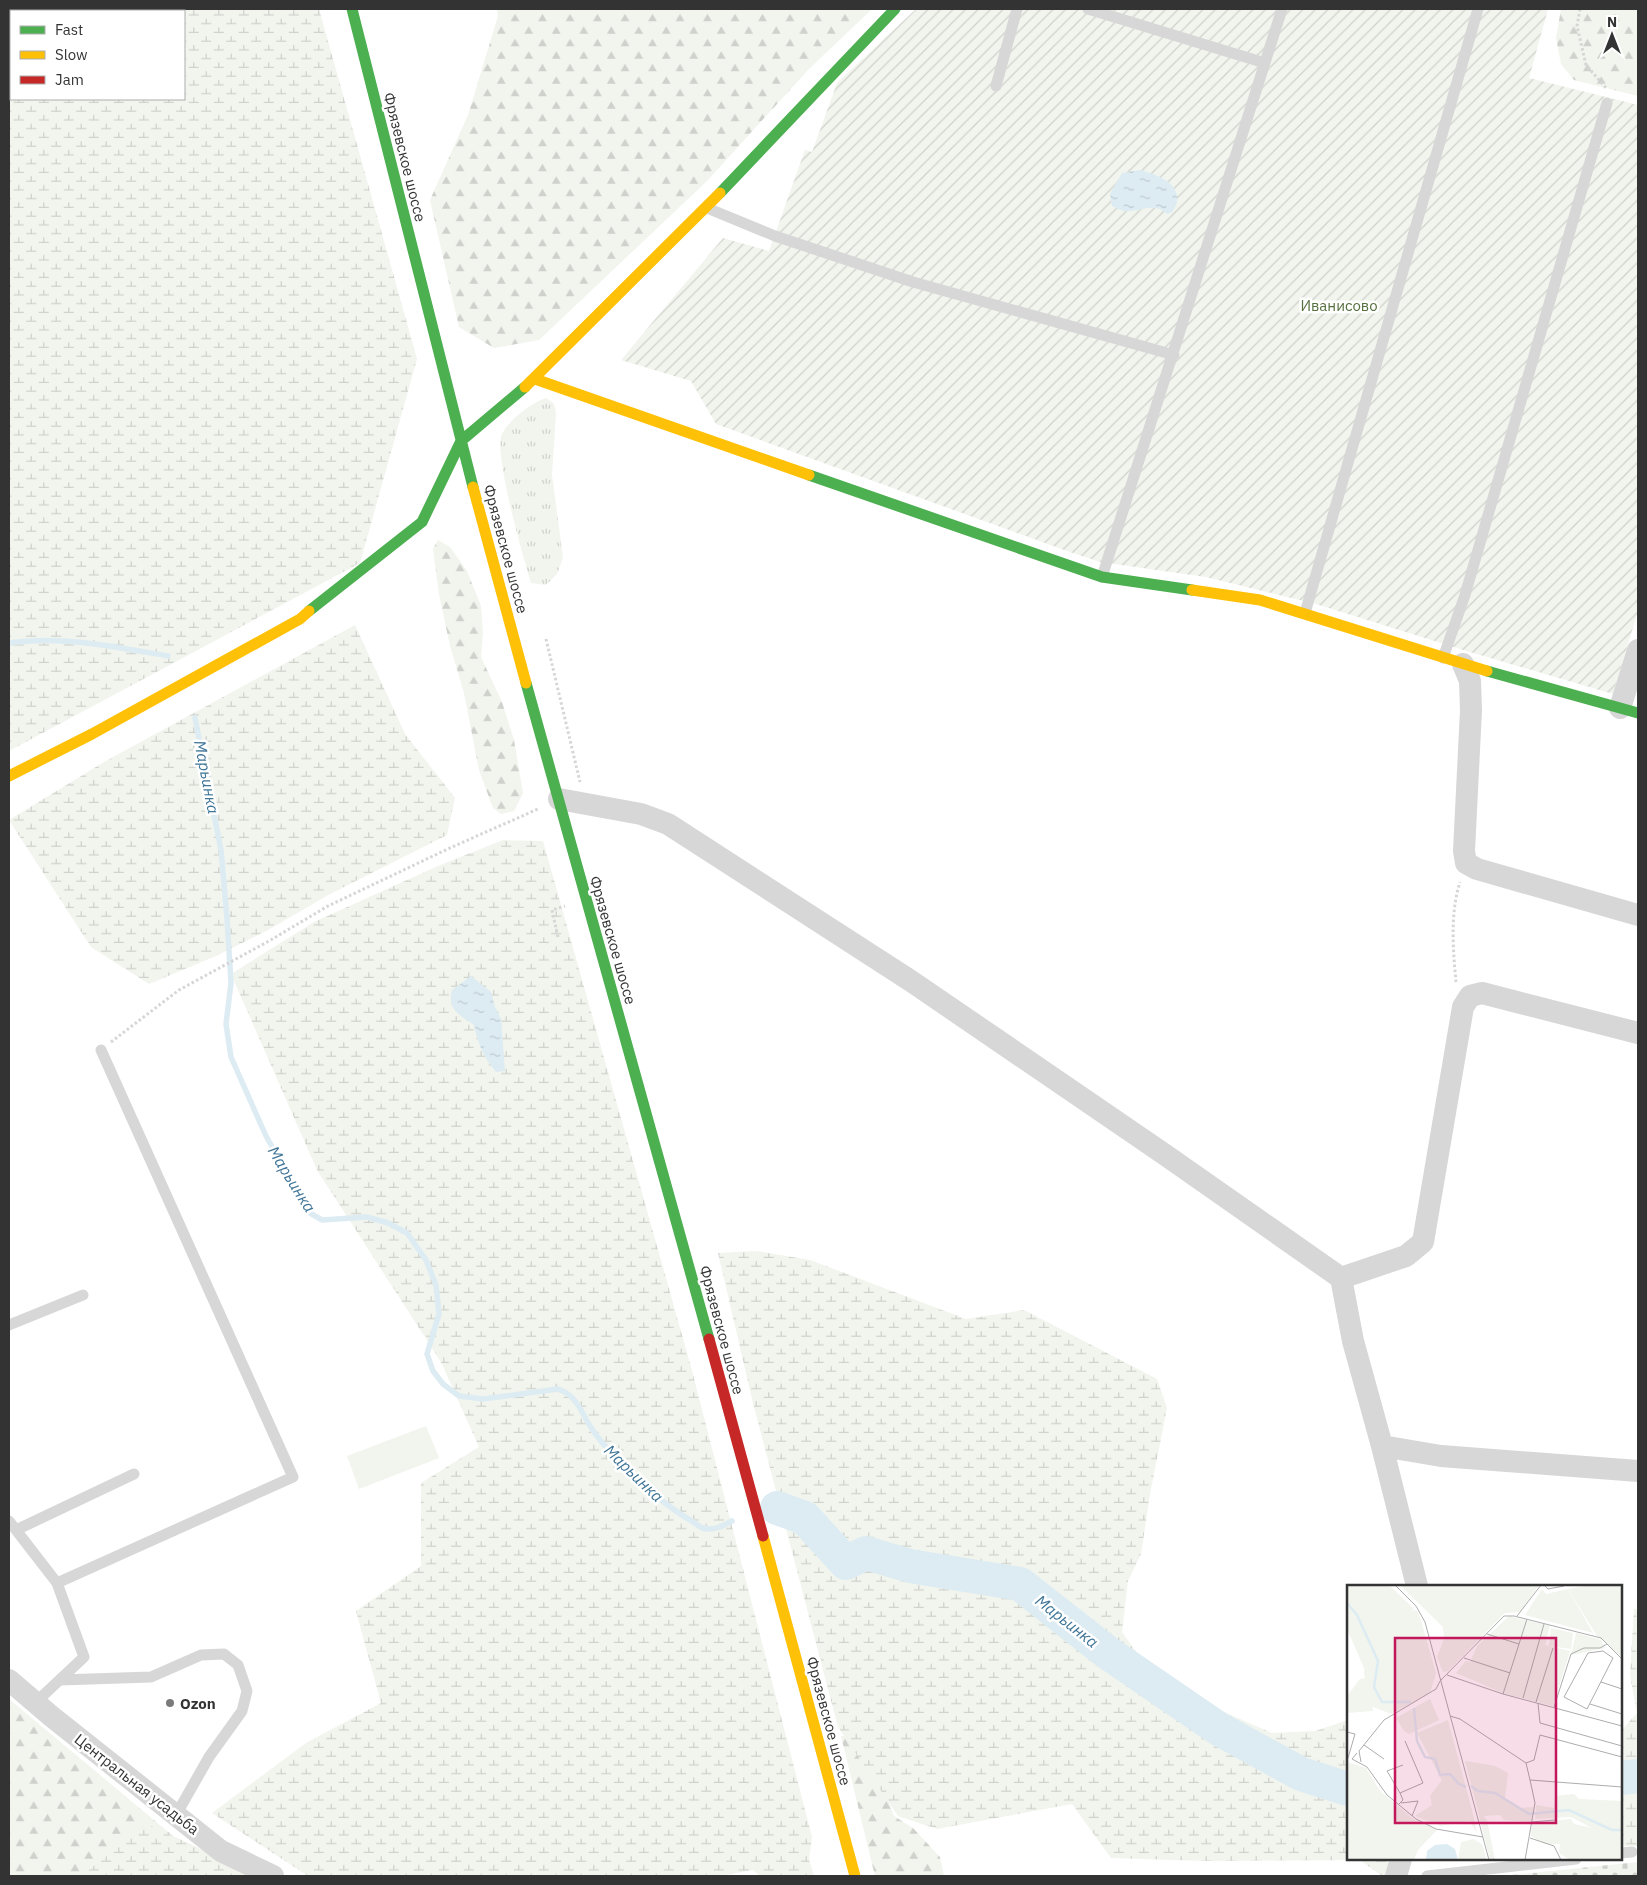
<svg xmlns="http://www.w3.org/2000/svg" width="1647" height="1885" font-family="'IBM Plex Sans',sans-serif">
  <defs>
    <pattern id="grass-tufts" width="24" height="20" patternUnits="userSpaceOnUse" patternTransform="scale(1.25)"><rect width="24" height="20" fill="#f1f5ed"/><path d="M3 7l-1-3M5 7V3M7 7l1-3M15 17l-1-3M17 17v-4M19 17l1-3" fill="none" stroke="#cfd2cc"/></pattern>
    <pattern id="forest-firs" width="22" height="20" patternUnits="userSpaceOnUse" patternTransform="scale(1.25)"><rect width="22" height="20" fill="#f1f5ed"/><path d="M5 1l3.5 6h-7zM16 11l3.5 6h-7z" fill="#cfd2cc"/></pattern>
    <pattern id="wetland-marsh" width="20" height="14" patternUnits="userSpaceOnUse" patternTransform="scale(1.25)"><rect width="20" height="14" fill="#f1f5ed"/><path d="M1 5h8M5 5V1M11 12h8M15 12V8" fill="none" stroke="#cfd2cc"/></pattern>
    <pattern id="cemetery-stones" width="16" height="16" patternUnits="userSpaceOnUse" patternTransform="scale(1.25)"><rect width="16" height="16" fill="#f1f5ed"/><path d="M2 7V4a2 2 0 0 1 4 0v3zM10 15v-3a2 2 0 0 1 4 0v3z" fill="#cfd2cc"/></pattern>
    <pattern id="garden-furrows" width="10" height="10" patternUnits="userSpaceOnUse" patternTransform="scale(1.25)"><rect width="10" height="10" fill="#f1f5ed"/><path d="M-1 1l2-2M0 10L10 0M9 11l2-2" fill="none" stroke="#cfd2cc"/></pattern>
    <pattern id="water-ripples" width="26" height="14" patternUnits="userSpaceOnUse" patternTransform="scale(1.25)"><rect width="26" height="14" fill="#ddebf3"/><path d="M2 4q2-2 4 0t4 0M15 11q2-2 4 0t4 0" fill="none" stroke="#becad1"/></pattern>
  </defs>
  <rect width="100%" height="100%" fill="#fff"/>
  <path fill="url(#grass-tufts)" d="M 546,398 L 554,404 L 556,413 L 552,475 L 563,558 L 557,574 L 546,585 L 531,583 C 524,559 493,453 502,434 C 509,420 531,403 546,398 Z"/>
  <path fill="url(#forest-firs)" d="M 497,9 L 872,9 L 808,70 L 707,181 L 539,340 L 494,348 L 459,327 L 430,200 L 468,115 L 498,16 Z
    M 1561,9 L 1638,9 L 1638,96 L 1574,80 L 1561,64 L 1556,38 Z
    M 438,540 L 450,547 L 467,571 L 481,606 L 483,633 L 481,657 L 502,702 L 514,740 L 523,793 L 514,811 L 501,814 L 493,808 L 479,770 L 464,693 L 450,646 L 439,594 L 433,549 Z
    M 9,1699 L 221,1876 L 9,1876 Z
    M 841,1736 L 864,1736 L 894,1816 L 913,1828 L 940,1857 L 944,1876 L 875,1876 Z"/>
  <path fill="url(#wetland-marsh)" fill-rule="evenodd" d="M 9,9 L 319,9 L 417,359 L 360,563 L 9,751 ZM 11,11 L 184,11 L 184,99 L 11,99 Z
    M 355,625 L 405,734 L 455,798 L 447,835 L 330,894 L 268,930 L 216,956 L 149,984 L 91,947 L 9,820 L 104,762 Z
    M 503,840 L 543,841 L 691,1367 L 812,1837 L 809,1860 L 814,1876 L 760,1876 L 753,1870 L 720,1876 L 308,1876 L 212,1813 L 306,1743 L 381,1703 L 356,1611 L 421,1566 L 421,1483 L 479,1447 L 441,1362 L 317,1170 L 231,974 L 314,922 L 438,866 Z
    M 756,1251 L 810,1260 L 966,1319 L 1024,1310 L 1157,1379 L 1167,1408 L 1150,1494 L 1141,1554 L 1128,1581 L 1122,1632 L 1158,1683 L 1272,1733 L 1315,1731 L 1348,1720 L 1348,1859 L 1391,1859 L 1388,1876 L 1382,1876 L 1360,1860 L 1209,1861 L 1111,1858 L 1072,1804 L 937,1829 L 898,1816 L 838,1727 L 753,1403 L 718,1253 Z
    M 1634,1608 L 1638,1611 L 1638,1846 L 1621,1846 L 1621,1731 L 1637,1713 L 1630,1675 Z
    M 147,1824 L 259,1876 L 81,1876 Z"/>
  <path fill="url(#cemetery-stones)" d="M 1638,1862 L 1638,1876 L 1502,1876 Z"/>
  <path fill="url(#garden-furrows)" d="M 916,9 L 1548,9 L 1529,78 L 1638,105 L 1638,611 L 1613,694 L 1460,649 L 1316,604 L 1206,577 L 1100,562 L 1067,551 L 716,424 L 691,381 L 621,360 L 723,238 L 769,251 L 805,150 L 812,152 L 837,83 Z"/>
  <path fill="#f1f5ed" d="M 426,1426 L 439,1458 L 359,1489 L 347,1456 Z"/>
  <path fill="url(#water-ripples)" d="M 1140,170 C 1154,174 1180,182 1177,201 C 1177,205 1174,209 1172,212 L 1167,214 C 1154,201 1139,213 1124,211 C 1120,210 1116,208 1112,206 L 1110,194 L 1122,173 Z
    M 471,976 L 491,992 L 495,1007 L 501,1019 L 505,1071 L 496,1072 C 484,1058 478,1044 474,1025 C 460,1015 447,1011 452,990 Z"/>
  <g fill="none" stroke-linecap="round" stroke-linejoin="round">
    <path stroke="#ddebf3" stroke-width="5.5" d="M 9,643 C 61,635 116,647 168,656
      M 195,718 L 221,850 L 227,918 L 231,983 L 226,1024 L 231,1057 L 266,1136 L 310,1213 L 322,1220 L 367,1217 L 388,1223 L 407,1233 L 426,1260 L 436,1285 L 439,1314 L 427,1354 L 433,1371 L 443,1384 L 459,1396 L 483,1399 L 558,1389 C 579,1396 582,1416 594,1432 C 615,1461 659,1502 690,1520 C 694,1522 699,1527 703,1528 C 714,1531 723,1526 732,1521"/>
    <path stroke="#ddebf3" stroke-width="34" d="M 777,1508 L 805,1518 L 846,1563 L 866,1553 L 910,1566 L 1020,1584 L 1108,1653 L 1219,1729 L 1301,1774 L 1348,1789
      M 1621,1778 L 1638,1776"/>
    <path stroke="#d6d6d6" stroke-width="3" stroke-dasharray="2.5 2.5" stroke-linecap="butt" d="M 1580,9 L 1577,26 L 1586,65 L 1606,88
      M 546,639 L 580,782
      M 558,937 L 552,910 L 565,906
      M 1456,982 C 1453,950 1450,913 1460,882
      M 111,1042 L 179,990 L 269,941 L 328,906 L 452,847 L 538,809"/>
    <path stroke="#d7d7d7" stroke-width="11" d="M 1088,9 L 1265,63
      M 996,86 L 1017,9
      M 707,208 L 775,236 L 913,282 L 1174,355
      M 1102,577 L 1282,9
      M 1305,613 L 1478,9
      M 1443,658 L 1465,595 L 1607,103
      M 9,1325 L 83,1295
      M 9,1521 L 57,1583
      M 16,1530 L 134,1474
      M 60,1680 L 151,1677 L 201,1655 L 224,1654 L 238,1665 L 247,1691 L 242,1711 L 209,1757 L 176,1815
      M 35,1703 L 84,1657 L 57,1583 L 293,1477 L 101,1050
      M 1621,1853 L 1632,1852
      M 1427,1876 L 1576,1859"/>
    <path stroke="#d7d7d7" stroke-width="22" d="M 1463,664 L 1470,681 L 1471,710 L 1464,851 L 1466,863 L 1477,869 L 1638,915
      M 1620,708 L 1638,650
      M 559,799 L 641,814 L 668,824 L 911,981 L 1164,1154 L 1341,1278 L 1353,1341 L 1382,1446
      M 1341,1278 L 1406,1256 L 1423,1242 L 1463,1007 L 1470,996 L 1482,993 L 1638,1033
      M 1417,1586 L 1382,1446 L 1441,1456 L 1638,1471
      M 9,1680 L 51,1716 L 221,1851 L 273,1876
      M 1396,1876 L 1401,1859"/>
    <path stroke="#4caf50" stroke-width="11" d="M 352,9 L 473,487
      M 720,193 L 895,9
      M 809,475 L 1102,577 L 1192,590
      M 309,611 L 422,522 L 461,441 L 525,387
      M 1487,671 L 1638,713
      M 526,683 L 709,1339"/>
    <path stroke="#ffc107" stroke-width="11" d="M 535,379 L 809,475
      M 525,387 L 720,193
      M 473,487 L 526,683
      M 1192,590 L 1260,600 L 1487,671
      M 9,776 L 92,734 L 300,619 L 309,611
      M 763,1536 L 855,1876"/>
    <path stroke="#c62828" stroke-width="11" d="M 709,1339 L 763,1536"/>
  </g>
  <circle fill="#7a7a7a" stroke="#fff" stroke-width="2" cx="170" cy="1703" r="5"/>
  <g text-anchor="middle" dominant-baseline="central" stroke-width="5" stroke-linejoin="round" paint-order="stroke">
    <g font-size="15" fill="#333" stroke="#fff">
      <text transform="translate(405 157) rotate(76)">Фрязевское шоссе</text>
      <text transform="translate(506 549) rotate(75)">Фрязевское шоссе</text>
      <text transform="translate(613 940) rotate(74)">Фрязевское шоссе</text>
      <text transform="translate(722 1330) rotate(75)">Фрязевское шоссе</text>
      <text transform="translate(829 1721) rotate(75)">Фрязевское шоссе</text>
      <text transform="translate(137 1784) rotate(38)">Центральная усадьба</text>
    </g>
    <g font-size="15" fill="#56703f" stroke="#fff">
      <text x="1339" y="305">Иванисово</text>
    </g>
    <g font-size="15" font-weight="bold" fill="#333" stroke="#fff" text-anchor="start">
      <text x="180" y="1703">Ozon</text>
    </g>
    <g font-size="16" font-style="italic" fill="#3f7597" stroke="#fff">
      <text transform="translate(207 777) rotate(79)">Марьинка</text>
      <text transform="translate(292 1179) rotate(58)">Марьинка</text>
      <text transform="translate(634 1473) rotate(44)">Марьинка</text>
      <text transform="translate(1067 1621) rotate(38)">Марьинка</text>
    </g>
  </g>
  <g transform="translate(1347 1585)">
    <rect width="275" height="275" fill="#fff"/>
    <path d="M 229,48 L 254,55 L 258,63 L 224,70 Z" fill="#f1f5ed"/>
    <path d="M 29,0 L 42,0 L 67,24 L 62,29 L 53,24 ZM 53,0 L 192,0 L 173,27 L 158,28 L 101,86 L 96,87 L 90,72 L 97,54 L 96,42 ZM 243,0 L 275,0 L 275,63 L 233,2 ZM 195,4 L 199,9 L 221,4 L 246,48 L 178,30 ZM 204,43 L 226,48 L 224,64 L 202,61 ZM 22,93 L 26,126 L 0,128 L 0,111 L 13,94 ZM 0,177 L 19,183 L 33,206 L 71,238 L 38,275 L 0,275 ZM 130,223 L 140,235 L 148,275 L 143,275 ZM 126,254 L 135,259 L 140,275 L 111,275 L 114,257 Z" fill="#f1f5ed"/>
    <path d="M 0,0 L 31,0 L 55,24 L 63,27 L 69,25 L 73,32 L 89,88 L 83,108 L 44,129 L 19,119 L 17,83 L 0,44 ZM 83,114 L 92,135 L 62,149 L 57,146 L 49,133 ZM 101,135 L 127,233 L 130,248 L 122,236 L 94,241 L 68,231 L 85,220 L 83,211 L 95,195 L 70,148 ZM 118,176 L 148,181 L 161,188 L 158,213 L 173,223 L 187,222 L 184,237 L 157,235 L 153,230 L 136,231 L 130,222 ZM 227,209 L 232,214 L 275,216 L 275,259 L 224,232 L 188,234 L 189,220 L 207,223 L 208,211 ZM 62,232 L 90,245 L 71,265 L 67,275 L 28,275 L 42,247 Z" fill="#f1f5ed"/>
    <path d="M 224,234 L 227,239 L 275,250 L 275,275 L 223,275 L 212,268 L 213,259 L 198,259 L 184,251 L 185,238 Z" fill="#f1f5ed"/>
    <path d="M 233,2 L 275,63 L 275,72 L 250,51 L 221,4 ZM 162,31 L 203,41 L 198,60 L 223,66 L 206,121 L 156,108 L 109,88 L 119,76 L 123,77 L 130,61 Z" fill="#f1f5ed"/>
    <path d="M 100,259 L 108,264 L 111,275 L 79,275 L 80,266 L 88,260 Z" fill="#ddebf3"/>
    <path fill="none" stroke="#ddebf3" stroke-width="2.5" d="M 0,18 L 10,30 L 31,76 L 27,102 L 35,117 L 64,117M 67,123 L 70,156 L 78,172 L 88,174 L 93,190 L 103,189 L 112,199 L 119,202M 124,201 L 131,206 L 148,208 L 182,229 L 222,225 L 265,245 L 275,245"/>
    <path fill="none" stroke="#adadad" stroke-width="1" d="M 48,0 L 69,21 L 78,37 L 142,275M 197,0 L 201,4 L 217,1M 170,31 L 194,0M 140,49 L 172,59M 256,66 L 266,73 L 240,124 L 217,112 L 241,68 ZM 117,73 L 163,88M 100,90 L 156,109 L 275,141M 254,97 L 275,104M 156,109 L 180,34M 176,113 L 197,39M 189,117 L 206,63M 191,118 L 193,138 L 275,161M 243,119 L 275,129M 207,122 L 224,69 L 237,63 L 253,63 L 260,59M 103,131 L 113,134 L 179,178 L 183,195M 0,147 L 8,149 L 1,173M 17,160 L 37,174M 10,168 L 5,174 L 20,182 L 40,210 L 69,234 L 89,244 L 136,252M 14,177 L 12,166 L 37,135 L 89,104 L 93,96 L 157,31 L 167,31 L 254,53 L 275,74M 179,178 L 187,175 L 193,150 L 275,172M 53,208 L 40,186 L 56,180M 54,218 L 71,216 L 65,231M 51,220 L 56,215 L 53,208 L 76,198 L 58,156M 185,237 L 208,235M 183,253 L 207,261 L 214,275M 178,275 L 188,218 L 183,195 L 275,202"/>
    <path fill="#c2185b" fill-opacity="0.15" stroke="#c2185b" stroke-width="2.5" d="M 48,53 L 209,53 L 209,238 L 48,238 Z"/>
    <rect width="275" height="275" fill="none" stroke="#333" stroke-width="2.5"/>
  </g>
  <rect width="1647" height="1885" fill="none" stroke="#333333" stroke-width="20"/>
  <rect x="10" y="10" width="175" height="90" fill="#ffffff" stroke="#adadad"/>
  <rect x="20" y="26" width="25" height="8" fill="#4caf50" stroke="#adadad"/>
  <text x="55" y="35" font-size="15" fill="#333333">Fast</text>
  <rect x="20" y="51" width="25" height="8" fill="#ffc107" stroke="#adadad"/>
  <text x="55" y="60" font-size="15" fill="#333333">Slow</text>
  <rect x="20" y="76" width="25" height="8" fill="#c62828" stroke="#adadad"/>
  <text x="55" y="85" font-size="15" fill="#333333">Jam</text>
  <g transform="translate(1612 35)" stroke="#ffffff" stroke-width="4" paint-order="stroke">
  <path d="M0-4L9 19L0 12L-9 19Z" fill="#333333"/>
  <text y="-8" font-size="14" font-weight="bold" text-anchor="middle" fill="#333333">N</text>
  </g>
</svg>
